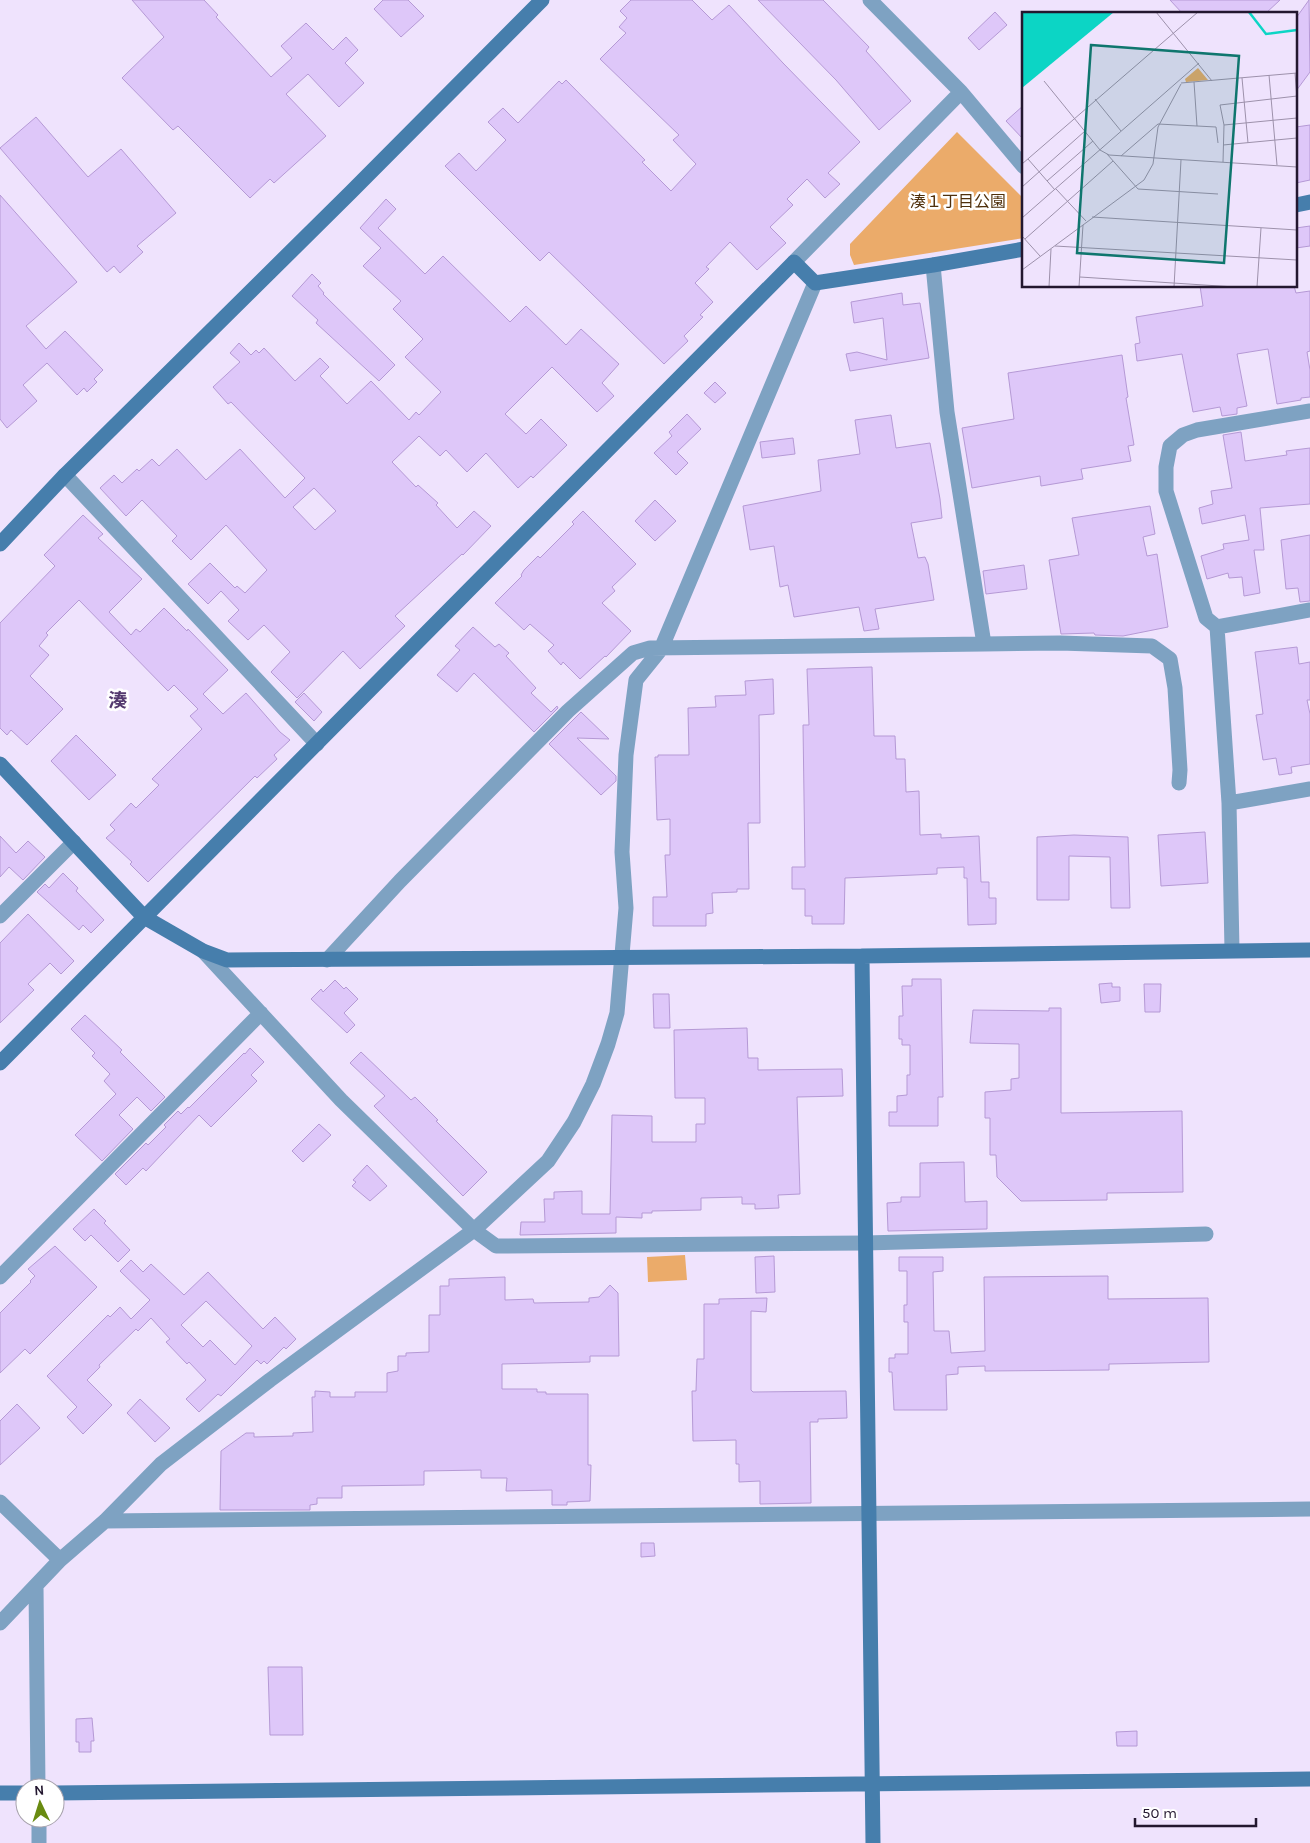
<svg xmlns="http://www.w3.org/2000/svg" width="1310" height="1843" font-family="Karla,'Noto Sans JP',sans-serif">
  <rect width="100%" height="100%" fill="#efe3fd"/>
  <path fill="#ebab6a" d="M 957,132 L 1024,199 L 1024,238 L 854,265 L 850,255 L 850,244 Z
    M 685,1255 L 687,1280 L 648,1282 L 647,1257 Z"/>
  <path fill="#dec7f9" stroke="#b599d5" fill-rule="evenodd" d="M 132,0 L 204,0 L 218,15 L 216,17 L 271,77 L 292,58 L 281,46 L 306,23 L 333,50 L 346,37 L 358,50 L 345,63 L 364,83 L 339,107 L 308,74 L 286,94 L 326,136 L 274,183 L 270,179 L 250,198 L 178,126 L 173,130 L 122,78 L 164,37 Z
    M 383,0 L 408,0 L 424,16 L 401,37 L 374,9 Z
    M 631,0 L 692,0 L 712,20 L 729,5 L 783,63 L 860,142 L 828,173 L 840,184 L 825,198 L 807,179 L 787,199 L 793,205 L 770,227 L 786,243 L 757,270 L 730,242 L 706,267 L 709,269 L 695,283 L 713,302 L 700,315 L 703,317 L 684,336 L 688,341 L 664,364 L 549,252 L 540,261 L 445,166 L 459,153 L 476,171 L 506,140 L 488,122 L 503,108 L 518,123 L 559,81 L 562,84 L 566,80 L 645,160 L 642,162 L 671,191 L 696,164 L 673,140 L 679,135 L 600,59 L 626,33 L 619,27 L 627,18 L 620,11 Z
    M 758,0 L 823,0 L 869,47 L 866,51 L 911,101 L 879,130 L 836,80 Z
    M 1170,0 L 1280,0 L 1265,14 L 1183,14 Z
    M 1309,0 L 1310,72 L 1296,91 L 1296,18 Z
    M 995,12 L 1007,25 L 979,50 L 968,38 Z
    M 1024,105 L 1024,140 L 1006,121 Z
    M 36,117 L 88,177 L 121,149 L 176,213 L 137,246 L 143,252 L 120,273 L 114,266 L 107,272 L 0,148 Z
    M 1310,125 L 1310,180 L 1296,183 L 1296,127 Z
    M 0,195 L 77,282 L 26,326 L 46,349 L 65,331 L 103,370 L 94,379 L 97,382 L 87,392 L 84,388 L 77,395 L 47,363 L 23,385 L 37,401 L 7,428 L 0,419 Z
    M 386,199 L 396,209 L 378,228 L 425,274 L 443,256 L 510,322 L 526,306 L 566,345 L 581,329 L 619,364 L 602,383 L 614,396 L 597,412 L 552,367 L 505,414 L 526,434 L 541,419 L 567,445 L 533,478 L 531,476 L 518,488 L 486,453 L 467,472 L 446,450 L 440,456 L 419,436 L 392,462 L 416,487 L 418,485 L 438,503 L 436,505 L 457,528 L 474,511 L 491,526 L 463,555 L 462,554 L 395,616 L 405,626 L 360,669 L 343,651 L 297,698 L 271,672 L 290,652 L 264,625 L 248,640 L 228,621 L 239,610 L 221,591 L 208,604 L 188,584 L 210,563 L 235,588 L 237,586 L 245,593 L 267,570 L 226,525 L 191,560 L 172,541 L 177,536 L 142,500 L 126,516 L 100,488 L 114,475 L 122,483 L 137,469 L 139,471 L 152,459 L 159,466 L 177,449 L 206,480 L 240,449 L 285,498 L 305,478 L 231,402 L 228,404 L 213,387 L 240,362 L 230,353 L 239,343 L 251,355 L 256,350 L 259,353 L 264,348 L 295,381 L 320,358 L 329,367 L 320,376 L 347,404 L 371,381 L 409,420 L 416,412 L 419,415 L 441,392 L 405,357 L 423,339 L 393,309 L 401,301 L 363,266 L 381,248 L 360,228 ZM 314,488 L 336,511 L 315,530 L 293,507 Z
    M 1310,226 L 1310,246 L 1296,248 L 1296,228 Z
    M 312,274 L 321,283 L 318,286 L 324,293 L 323,294 L 395,365 L 379,381 L 316,323 L 318,320 L 292,296 Z
    M 1200,286 L 1294,286 L 1296,293 L 1310,291 L 1310,351 L 1307,352 L 1310,370 L 1310,397 L 1301,398 L 1301,400 L 1277,404 L 1268,349 L 1237,354 L 1247,406 L 1237,408 L 1237,414 L 1222,416 L 1220,407 L 1193,412 L 1182,354 L 1137,361 L 1135,344 L 1140,343 L 1136,317 L 1203,306 Z
    M 902,293 L 903,305 L 920,303 L 929,358 L 850,371 L 846,354 L 857,352 L 887,360 L 883,318 L 854,323 L 851,302 Z
    M 1122,355 L 1128,397 L 1126,398 L 1134,445 L 1128,446 L 1131,461 L 1081,469 L 1083,479 L 1041,486 L 1040,476 L 972,488 L 962,428 L 1014,419 L 1008,373 Z
    M 715,382 L 726,393 L 715,403 L 704,393 Z
    M 687,414 L 701,429 L 677,452 L 688,463 L 676,475 L 654,453 L 672,436 L 669,432 Z
    M 891,415 L 896,448 L 930,443 L 940,499 L 942,518 L 911,523 L 918,558 L 925,557 L 928,564 L 934,600 L 875,609 L 879,629 L 864,631 L 859,607 L 794,617 L 788,585 L 780,587 L 774,546 L 750,550 L 743,506 L 821,491 L 818,460 L 860,454 L 855,420 Z
    M 1241,432 L 1245,461 L 1287,455 L 1286,451 L 1310,448 L 1310,504 L 1260,508 L 1264,550 L 1254,550 L 1260,593 L 1244,596 L 1242,577 L 1229,578 L 1228,573 L 1207,579 L 1201,556 L 1224,549 L 1223,544 L 1249,540 L 1245,515 L 1202,524 L 1199,508 L 1213,504 L 1211,491 L 1232,488 L 1223,435 Z
    M 793,438 L 795,454 L 762,458 L 760,442 Z
    M 655,500 L 676,521 L 655,541 L 635,521 Z
    M 1150,506 L 1155,534 L 1143,537 L 1147,556 L 1157,554 L 1168,627 L 1123,636 L 1095,635 L 1094,633 L 1061,634 L 1049,560 L 1079,555 L 1072,518 Z
    M 583,511 L 636,564 L 612,587 L 615,591 L 602,603 L 631,631 L 606,657 L 605,656 L 580,679 L 563,662 L 561,665 L 548,651 L 554,645 L 530,624 L 524,630 L 495,603 L 522,576 L 521,575 L 524,570 L 538,556 L 540,558 L 574,524 L 572,522 Z
    M 83,515 L 103,534 L 98,538 L 142,579 L 109,612 L 131,635 L 136,629 L 140,632 L 164,608 L 187,631 L 188,629 L 228,670 L 203,694 L 223,714 L 246,693 L 280,732 L 290,740 L 274,755 L 277,759 L 257,778 L 255,776 L 148,882 L 130,864 L 132,862 L 106,838 L 115,830 L 110,825 L 131,803 L 136,808 L 159,785 L 152,779 L 202,729 L 190,716 L 198,709 L 174,685 L 168,691 L 79,600 L 46,633 L 48,635 L 39,646 L 49,655 L 30,676 L 63,709 L 27,745 L 11,730 L 7,735 L 0,728 L 0,623 L 55,566 L 44,555 Z
    M 1310,535 L 1310,601 L 1300,602 L 1298,588 L 1286,589 L 1281,540 Z
    M 1024,565 L 1027,589 L 986,594 L 983,571 Z
    M 473,627 L 495,647 L 499,644 L 509,653 L 506,656 L 536,688 L 531,693 L 551,712 L 557,706 L 558,708 L 534,732 L 474,673 L 457,692 L 437,675 L 460,650 L 455,646 Z
    M 1297,647 L 1299,664 L 1310,662 L 1310,700 L 1307,700 L 1310,714 L 1310,764 L 1291,767 L 1292,773 L 1279,775 L 1276,758 L 1263,760 L 1256,715 L 1263,714 L 1255,652 Z
    M 872,667 L 874,736 L 895,736 L 896,759 L 905,759 L 906,792 L 919,791 L 920,835 L 941,834 L 941,838 L 979,836 L 981,882 L 989,882 L 989,898 L 996,898 L 996,924 L 968,925 L 967,878 L 964,878 L 964,867 L 937,868 L 937,874 L 845,878 L 844,924 L 812,924 L 812,916 L 805,916 L 805,889 L 792,889 L 792,867 L 805,867 L 803,725 L 809,725 L 807,669 Z
    M 773,679 L 774,714 L 759,715 L 760,823 L 748,823 L 749,889 L 737,889 L 737,892 L 712,893 L 713,913 L 706,914 L 706,926 L 653,926 L 653,897 L 667,897 L 665,855 L 670,855 L 670,819 L 657,820 L 655,757 L 658,757 L 658,755 L 689,755 L 688,708 L 716,707 L 715,696 L 746,695 L 745,681 Z
    M 304,693 L 322,712 L 314,721 L 295,702 Z
    M 581,712 L 609,739 L 577,738 L 616,776 L 616,781 L 601,795 L 549,744 Z
    M 76,735 L 116,775 L 89,800 L 51,761 Z
    M 1205,832 L 1208,883 L 1161,886 L 1158,835 Z
    M 1074,835 L 1128,837 L 1130,908 L 1111,908 L 1110,857 L 1069,856 L 1069,900 L 1037,900 L 1037,837 Z
    M 0,836 L 16,853 L 28,841 L 45,857 L 23,880 L 9,867 L 0,877 Z
    M 63,873 L 78,888 L 76,891 L 104,920 L 91,933 L 83,925 L 79,930 L 37,892 L 45,884 L 49,888 Z
    M 28,914 L 74,961 L 61,974 L 50,963 L 28,984 L 34,990 L 0,1023 L 0,943 Z
    M 912,979 L 941,979 L 943,1097 L 938,1097 L 938,1126 L 889,1126 L 889,1112 L 897,1112 L 897,1096 L 907,1095 L 907,1075 L 910,1075 L 910,1045 L 902,1045 L 902,1039 L 899,1039 L 899,1016 L 903,1016 L 902,986 L 912,986 Z
    M 335,980 L 344,989 L 346,987 L 358,999 L 344,1013 L 355,1025 L 347,1033 L 311,999 L 321,989 L 323,992 Z
    M 1112,983 L 1112,987 L 1120,987 L 1120,1001 L 1101,1003 L 1099,984 Z
    M 1144,984 L 1161,984 L 1160,1012 L 1145,1012 Z
    M 653,994 L 669,994 L 670,1028 L 654,1028 Z
    M 1049,1008 L 1061,1008 L 1061,1113 L 1182,1111 L 1183,1192 L 1107,1193 L 1107,1200 L 1021,1201 L 997,1177 L 996,1155 L 990,1155 L 990,1118 L 985,1118 L 985,1092 L 1011,1090 L 1011,1079 L 1019,1078 L 1019,1044 L 970,1043 L 973,1010 L 1049,1011 Z
    M 85,1015 L 122,1050 L 120,1052 L 165,1097 L 151,1111 L 137,1097 L 119,1115 L 133,1129 L 102,1161 L 75,1135 L 116,1094 L 104,1081 L 110,1074 L 92,1056 L 95,1053 L 71,1029 Z
    M 747,1028 L 748,1058 L 758,1058 L 758,1070 L 842,1069 L 843,1096 L 797,1097 L 800,1194 L 778,1195 L 779,1208 L 755,1209 L 755,1204 L 742,1204 L 742,1197 L 701,1198 L 701,1210 L 652,1211 L 652,1213 L 642,1213 L 642,1218 L 616,1217 L 616,1233 L 520,1235 L 521,1222 L 545,1222 L 544,1199 L 554,1199 L 554,1192 L 582,1191 L 582,1214 L 610,1214 L 612,1115 L 652,1116 L 652,1142 L 696,1142 L 696,1124 L 705,1124 L 705,1098 L 675,1098 L 674,1030 Z
    M 250,1048 L 264,1062 L 251,1075 L 257,1081 L 211,1127 L 199,1115 L 146,1171 L 143,1168 L 126,1185 L 115,1174 L 146,1143 L 148,1145 L 166,1127 L 164,1125 L 178,1111 L 181,1114 L 188,1107 L 189,1108 L 244,1053 L 245,1054 Z
    M 361,1052 L 411,1100 L 415,1097 L 438,1120 L 436,1121 L 487,1172 L 463,1196 L 374,1106 L 385,1096 L 350,1063 Z
    M 319,1124 L 331,1135 L 303,1162 L 292,1151 Z
    M 964,1162 L 965,1202 L 987,1201 L 987,1229 L 888,1231 L 887,1203 L 901,1202 L 901,1197 L 920,1197 L 920,1163 Z
    M 367,1165 L 387,1186 L 370,1201 L 352,1186 L 356,1182 L 353,1180 Z
    M 94,1209 L 106,1221 L 104,1223 L 130,1250 L 118,1262 L 91,1235 L 85,1241 L 73,1229 Z
    M 55,1246 L 97,1287 L 30,1354 L 25,1349 L 0,1373 L 0,1313 L 31,1282 L 30,1281 L 35,1276 L 28,1269 Z
    M 774,1256 L 775,1292 L 756,1293 L 755,1257 Z
    M 899,1257 L 943,1257 L 943,1271 L 933,1272 L 934,1331 L 949,1331 L 951,1353 L 985,1351 L 984,1277 L 1108,1276 L 1108,1299 L 1208,1298 L 1209,1362 L 1109,1364 L 1109,1370 L 985,1371 L 985,1366 L 958,1367 L 958,1374 L 946,1375 L 947,1410 L 894,1410 L 892,1372 L 889,1372 L 889,1358 L 895,1358 L 895,1354 L 908,1354 L 908,1322 L 904,1322 L 904,1305 L 907,1305 L 907,1271 L 899,1271 Z
    M 131,1260 L 143,1272 L 151,1264 L 184,1295 L 208,1272 L 263,1329 L 275,1317 L 296,1339 L 286,1349 L 284,1347 L 267,1364 L 264,1361 L 261,1364 L 257,1360 L 221,1396 L 218,1394 L 199,1412 L 186,1399 L 206,1380 L 189,1362 L 187,1364 L 166,1342 L 170,1339 L 151,1318 L 138,1331 L 136,1329 L 99,1365 L 100,1367 L 87,1380 L 112,1405 L 83,1434 L 67,1417 L 77,1407 L 47,1376 L 108,1315 L 110,1317 L 120,1307 L 131,1319 L 150,1300 L 120,1271 ZM 206,1301 L 252,1346 L 235,1365 L 210,1340 L 203,1347 L 181,1325 Z
    M 505,1277 L 505,1300 L 533,1299 L 534,1303 L 589,1302 L 589,1298 L 599,1297 L 610,1285 L 618,1293 L 619,1356 L 590,1356 L 590,1362 L 502,1364 L 502,1389 L 537,1389 L 537,1392 L 546,1392 L 546,1394 L 588,1394 L 588,1465 L 591,1465 L 590,1501 L 567,1502 L 567,1505 L 552,1505 L 552,1490 L 506,1491 L 507,1478 L 481,1478 L 481,1470 L 424,1471 L 424,1485 L 342,1486 L 342,1498 L 317,1498 L 317,1504 L 310,1505 L 310,1510 L 220,1510 L 221,1451 L 246,1433 L 254,1433 L 254,1437 L 293,1436 L 293,1433 L 313,1432 L 312,1397 L 315,1397 L 315,1391 L 330,1392 L 330,1397 L 355,1397 L 355,1392 L 387,1392 L 387,1373 L 398,1371 L 398,1356 L 406,1356 L 406,1353 L 429,1352 L 429,1315 L 440,1315 L 440,1286 L 449,1286 L 449,1279 Z
    M 767,1298 L 766,1312 L 751,1311 L 751,1390 L 753,1392 L 846,1391 L 847,1418 L 818,1419 L 818,1422 L 810,1422 L 811,1503 L 760,1504 L 760,1481 L 739,1482 L 739,1464 L 736,1464 L 736,1440 L 693,1441 L 692,1391 L 696,1391 L 697,1359 L 704,1359 L 704,1304 L 719,1304 L 719,1299 Z
    M 140,1399 L 170,1428 L 155,1442 L 127,1413 Z
    M 17,1404 L 40,1428 L 0,1465 L 0,1421 Z
    M 641,1543 L 654,1543 L 655,1556 L 641,1557 Z
    M 268,1667 L 302,1667 L 303,1735 L 270,1735 Z
    M 92,1718 L 94,1741 L 91,1741 L 91,1752 L 79,1752 L 79,1742 L 76,1742 L 76,1719 Z
    M 1137,1731 L 1137,1746 L 1117,1746 L 1116,1732 Z"/>
  <g fill="none" stroke-linecap="round" stroke-linejoin="round">
    <path stroke="#7ea2c2" stroke-width="15" d="M 870,0 L 961,92 L 1024,167
      M 794,262 L 961,92
      M 65,475 L 317,744
      M 1217,627 L 1310,610
      M 984,644 L 1060,643 L 1152,646 L 1170,659 L 1175,688 L 1180,770 L 1179,783
      M 1229,803 L 1310,789
      M 0,916 L 74,842
      M 1232,950 L 1229,803 L 1217,627 L 1206,618 L 1166,491 L 1166,467 L 1170,446 L 1183,435 L 1197,430 L 1310,411
      M 203,951 L 341,1100 L 474,1230 L 496,1246 L 865,1243 L 1206,1234
      M 327,960 L 400,881 L 568,711 L 633,653 L 650,648 L 984,644 L 947,412 L 933,265
      M 0,1277 L 261,1013
      M 0,1502 L 60,1560
      M 105,1521 L 1310,1509
      M 36,1586 L 38,1788
      M 0,1623 L 60,1560 L 105,1521 L 161,1464 L 270,1380 L 474,1230 L 548,1161 L 574,1122 L 593,1084 L 608,1044 L 617,1013 L 626,908 L 622,852 L 626,755 L 636,680 L 661,649 L 815,283
      M 39,1818 L 39,1843"/>
    <path stroke="#467eac" stroke-width="15" d="M 1296,205 L 1310,202
      M 0,544 L 65,475 L 351,192 L 542,0
      M 0,764 L 144,917 L 203,951 L 227,960 L 862,956 L 1310,950
      M 862,956 L 873,1843
      M 0,1063 L 794,262 L 815,283 L 933,265 L 1024,249
      M 0,1793 L 25,1793
      M 55,1793 L 1310,1779"/>
  </g>
  <g text-anchor="middle" dominant-baseline="central" stroke-width="5" stroke-linejoin="round" paint-order="stroke">
    <g font-size="16" fill="#50300c" stroke="#fff">
      <text x="958" y="201">湊１丁目公園</text>
    </g>
    <g font-size="19" font-weight="bold" fill="#543a6f" stroke="#fff">
      <text x="118" y="701">湊</text>
    </g>
  </g>
  <g transform="translate(1022 12)">
    <rect width="275" height="275" fill="#efe3fd"/>
    <path d="M 176,56 L 186,68 L 164,70 L 163,67 Z" fill="#ebab6a"/>
    <path d="M 0,0 L 92,0 L 0,76 Z" fill="#0cd5c5"/>
    <path fill="none" stroke="#0cd5c5" stroke-width="2.5" d="M 227,0 L 244,22 L 275,18"/>
    <path fill="none" stroke="#9d91ab" stroke-width="1" d="M 134,0 L 190,69M 273,61 L 275,86M 247,63 L 255,153M 220,66 L 226,131M 22,69 L 78,138 L 87,143 L 275,155M 159,71 L 275,61M 73,87 L 99,119M 202,113 L 275,106M 175,114 L 194,115 L 196,131M 201,133 L 275,126M 85,142 L 116,177 L 196,182M 99,144 L 136,112 L 175,114 L 172,70M 6,147 L 33,178M 201,150 L 202,113 L 198,93 L 275,84M 0,152 L 176,0M 25,169 L 71,129M 0,175 L 63,119M 34,177 L 64,209M 70,205 L 275,218M 0,206 L 177,51M 0,224 L 18,244M 3,227 L 91,149M 33,234 L 275,248M 0,258 L 122,168 L 131,152 L 136,115 L 159,72M 58,265 L 213,275M 27,275 L 29,237M 57,275 L 61,213M 152,275 L 159,148M 235,275 L 239,216"/>
    <path fill="#0f766e" fill-opacity="0.15" stroke="#0f766e" stroke-width="2.5" d="M 69,33 L 217,44 L 202,251 L 55,241 Z"/>
    <rect width="275" height="275" fill="none" stroke="#23172f" stroke-width="2.5"/>
  </g>
  <g transform="translate(40 1803) rotate(356)"><circle r="24" fill="#ffffff" stroke="#a7a2ac"/>
  <path d="M0-4L9 19L0 12L-9 19Z" fill="#698b11"/>
  <text y="-8" font-size="14" font-weight="bold" text-anchor="middle" fill="#23172f">N</text>
  </g>
  <path d="M1135 1818v8h121v-8" fill="none" stroke="#23172f" stroke-width="2.5"/>
  <text x="1142" y="1818" font-size="15" fill="#23172f" stroke="#ffffff" stroke-width="4" paint-order="stroke">50 m</text>
</svg>
